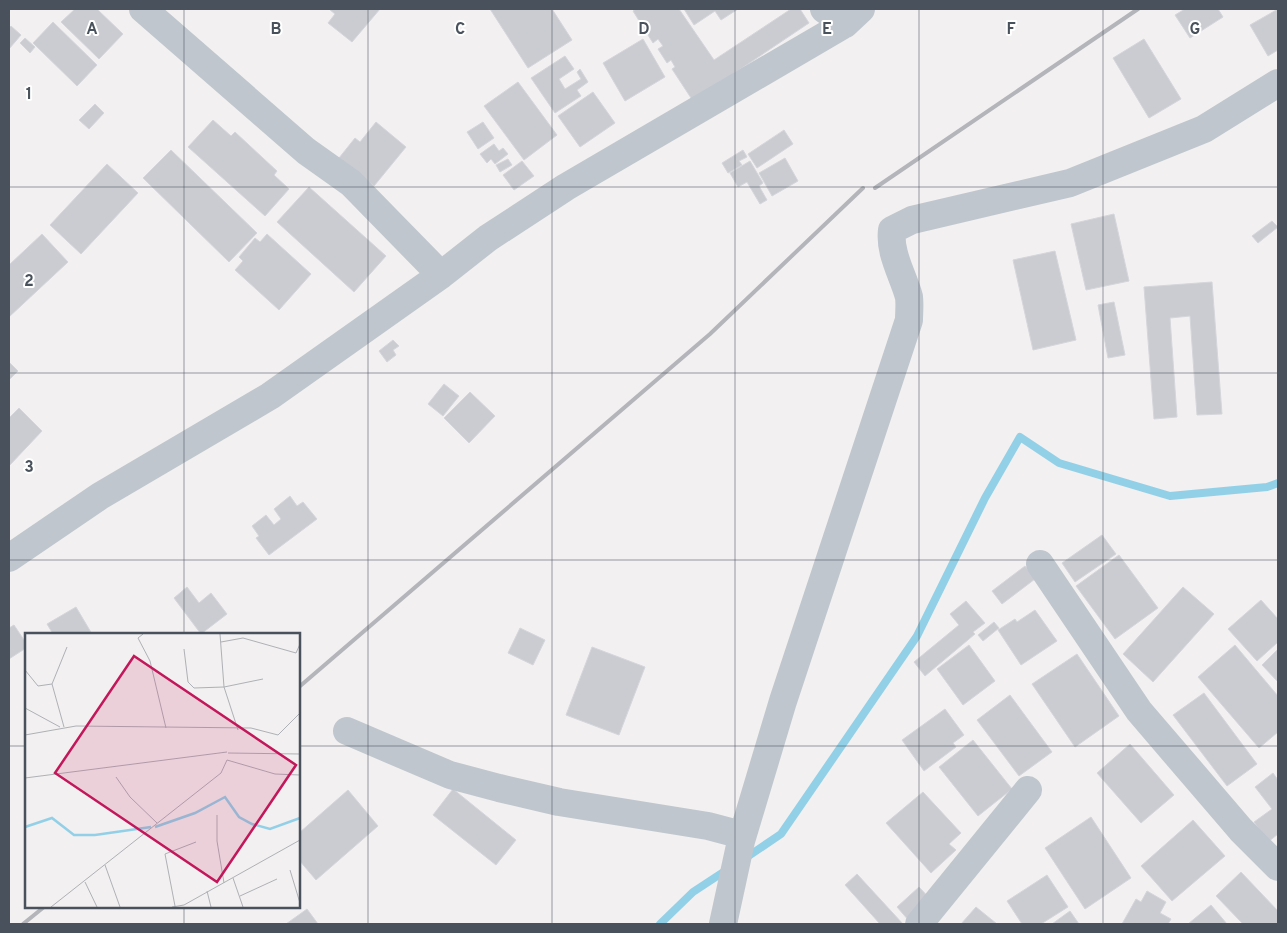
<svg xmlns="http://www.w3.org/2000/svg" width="1287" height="933" font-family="Overpass,sans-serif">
  <rect width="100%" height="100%" fill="#f2f0f0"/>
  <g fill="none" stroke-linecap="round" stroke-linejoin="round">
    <path stroke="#92d0e7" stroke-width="8" d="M 744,859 L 781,834 L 917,636 L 985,498 L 1020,437 L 1059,463 L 1170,496 L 1267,487 L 1278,483
      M 660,924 L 693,892 L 728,869"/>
  </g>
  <path fill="#caccd2" stroke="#d5d6db" d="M 75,9 L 97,9 L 123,34 L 99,59 L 61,22 Z
    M 329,9 L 380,9 L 352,42 L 328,23 L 335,14 Z
    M 490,9 L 552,9 L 572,40 L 528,68 Z
    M 636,9 L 679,9 L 714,60 L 791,9 L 800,9 L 809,23 L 693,101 L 672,69 L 675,67 L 671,60 L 667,63 L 658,49 L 663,46 L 658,39 L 653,43 L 633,11 Z
    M 684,9 L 738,9 L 721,20 L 715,11 L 694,25 Z
    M 1185,9 L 1218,9 L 1223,17 L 1190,38 L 1175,15 Z
    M 1278,9 L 1278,50 L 1268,56 L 1250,25 Z
    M 53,22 L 97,65 L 77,86 L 33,43 Z
    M 11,26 L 21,35 L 9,49 L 9,28 Z
    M 25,38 L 35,47 L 30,53 L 20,43 Z
    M 643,39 L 665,77 L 625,101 L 603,63 Z
    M 1144,39 L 1181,99 L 1149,118 L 1113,58 Z
    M 565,56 L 574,69 L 559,79 L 565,89 L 581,79 L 577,72 L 580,69 L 588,82 L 577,90 L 581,96 L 555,113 L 531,78 Z
    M 518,82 L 557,135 L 524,160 L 484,106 Z
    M 593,92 L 615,123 L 580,147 L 558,116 Z
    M 95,104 L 104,113 L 89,129 L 79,120 Z
    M 213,120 L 231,136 L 235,132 L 277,171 L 274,175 L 289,189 L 265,216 L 188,147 Z
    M 376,122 L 406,147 L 374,186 L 339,158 L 355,138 L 360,142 Z
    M 483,122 L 494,138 L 478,149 L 467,132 Z
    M 784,130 L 793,144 L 757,168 L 748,154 Z
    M 494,144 L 499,151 L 503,148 L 508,154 L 495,164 L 491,159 L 487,163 L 480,154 Z
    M 171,150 L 257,233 L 229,262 L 143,178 Z
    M 743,150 L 747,157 L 739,161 L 742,165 L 728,173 L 722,163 Z
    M 785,158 L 798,181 L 772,196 L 759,173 Z
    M 508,159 L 512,165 L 500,172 L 496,165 Z
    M 522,161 L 534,176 L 514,190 L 503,175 Z
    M 750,161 L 763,183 L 759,186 L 767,200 L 760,204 L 747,182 L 738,187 L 730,173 Z
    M 107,164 L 138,193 L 81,254 L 50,225 Z
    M 309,187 L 386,256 L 354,292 L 277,222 Z
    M 1114,214 L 1129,281 L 1086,290 L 1071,224 Z
    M 1272,221 L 1278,227 L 1258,243 L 1252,236 Z
    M 42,234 L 68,262 L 9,317 L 9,265 Z
    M 267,234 L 311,274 L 279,310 L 235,270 L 243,261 L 239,257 L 255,238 L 260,242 Z
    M 1055,251 L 1076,340 L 1033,350 L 1013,260 Z
    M 1212,282 L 1222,414 L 1197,415 L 1190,316 L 1170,318 L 1177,417 L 1154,419 L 1144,287 Z
    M 1114,302 L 1125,355 L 1108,358 L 1098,305 Z
    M 393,340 L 399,346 L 393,350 L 396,355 L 387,362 L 379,351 Z
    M 9,362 L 18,371 L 9,380 Z
    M 444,384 L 459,396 L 443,416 L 428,404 Z
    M 470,392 L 495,416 L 469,443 L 444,418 Z
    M 19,408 L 42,431 L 9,466 L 9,418 Z
    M 290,496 L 297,506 L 303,502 L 317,519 L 269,555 L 256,538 L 259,536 L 252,526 L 266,515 L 274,525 L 281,519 L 274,509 Z
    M 1102,535 L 1116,554 L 1075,582 L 1062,563 Z
    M 1119,555 L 1158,608 L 1115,639 L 1076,586 Z
    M 1025,566 L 1035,579 L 1002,604 L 992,591 Z
    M 187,587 L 199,603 L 211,593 L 227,614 L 201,634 L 174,598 Z
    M 1183,587 L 1214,614 L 1153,682 L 1123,654 Z
    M 1261,600 L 1278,619 L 1278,642 L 1257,661 L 1228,629 Z
    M 966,601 L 985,623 L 973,632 L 975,634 L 925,676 L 914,662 L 959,625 L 950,614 Z
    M 76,607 L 92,634 L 53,634 L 47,624 Z
    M 1035,610 L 1057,641 L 1021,665 L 998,630 L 1015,619 L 1017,622 Z
    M 994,622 L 999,628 L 983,641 L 978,635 Z
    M 14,625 L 26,643 L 26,648 L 9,659 L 9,628 Z
    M 520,628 L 545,640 L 533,665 L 508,653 Z
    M 969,645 L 995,681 L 963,705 L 937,669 Z
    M 1235,645 L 1278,696 L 1278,732 L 1259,748 L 1198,677 Z
    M 592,647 L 645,667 L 619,735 L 566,715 Z
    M 1278,649 L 1278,682 L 1262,665 Z
    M 1077,654 L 1119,716 L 1075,747 L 1032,684 Z
    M 1204,693 L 1257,764 L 1227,786 L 1173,715 Z
    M 1010,695 L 1052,752 L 1019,776 L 977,720 Z
    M 945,709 L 964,735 L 953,743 L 956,747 L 924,771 L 902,740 Z
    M 973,740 L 1012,789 L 978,816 L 939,767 Z
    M 1130,744 L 1174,795 L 1141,823 L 1097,773 Z
    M 1273,773 L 1278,780 L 1278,834 L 1268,842 L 1254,822 L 1272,809 L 1255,787 Z
    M 453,789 L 516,840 L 496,865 L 433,815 Z
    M 348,790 L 378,826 L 316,880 L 299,860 L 299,833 Z
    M 923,792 L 961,833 L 949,844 L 956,850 L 931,873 L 886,823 Z
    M 1091,817 L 1131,878 L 1085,909 L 1045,848 Z
    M 1193,820 L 1225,856 L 1172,901 L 1141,866 Z
    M 1241,872 L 1278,911 L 1278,924 L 1243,924 L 1216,896 Z
    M 857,874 L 903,924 L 880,924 L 845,885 Z
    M 1047,875 L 1068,907 L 1041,924 L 1022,924 L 1007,901 Z
    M 919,887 L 933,902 L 910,922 L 897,907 Z
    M 1147,891 L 1166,902 L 1160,913 L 1171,919 L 1168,924 L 1122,924 L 1136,899 L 1141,902 Z
    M 1211,905 L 1227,924 L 1188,924 Z
    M 976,907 L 997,924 L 961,924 Z
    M 307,909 L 318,924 L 286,924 Z
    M 1070,911 L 1079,924 L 1052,924 Z"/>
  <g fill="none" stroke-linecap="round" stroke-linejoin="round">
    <path stroke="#bfc6ce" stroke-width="28" d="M 143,9 L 306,151 L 351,183 L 441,275
      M 824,9 L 845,24
      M 9,558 L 100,496 L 270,396 L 441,275 L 488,238 L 566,187 L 845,24 L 861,9
      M 1040,564 L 1139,711 L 1241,830 L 1278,867
      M 347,731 L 450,775 L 499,788 L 559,802 L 708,826 L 742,835
      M 723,924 L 741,841 L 783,701 L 909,320 C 909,313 910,304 909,297 C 903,275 889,253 892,230 L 912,220 L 1070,183 L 1204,129 L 1278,83
      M 919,924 L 1028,790"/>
    <path stroke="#b3b5ba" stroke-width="4" d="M 875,188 L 1138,9
      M 299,687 L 710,334 L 863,188
      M 23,924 L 44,907"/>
  </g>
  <path fill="none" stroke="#49525c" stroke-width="1" stroke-opacity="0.55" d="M 184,9 L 184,634M 368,9 L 368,924M 552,9 L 552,924M 735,9 L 735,924M 919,9 L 919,924M 1103,9 L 1103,924M 9,187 L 1278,187M 9,373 L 1278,373M 9,560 L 1278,560M 9,746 L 26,746M 299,746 L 1278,746M 184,907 L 184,924"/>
  <g transform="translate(25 633)">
    <rect width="275" height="275" fill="#f2f0f0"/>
    <path fill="none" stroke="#92d0e7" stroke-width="2.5" d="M 0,194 L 27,185 L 49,202 L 70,202 L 126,194M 130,194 L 170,180 L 200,164 L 214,184 L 227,191 L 245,196 L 275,185"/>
    <path fill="none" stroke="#aeb1b5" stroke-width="1" d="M 118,1 L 113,5 L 125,28 L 141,95M 195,1 L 199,54 L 213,97M 196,9 L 218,5 L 271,20 L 275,11M 159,16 L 163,49 L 169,55 L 199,54 L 238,46M 0,37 L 13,53 L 27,51 L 39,94M 27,51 L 42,14M 0,75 L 35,94M 0,102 L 51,93 L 226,95 L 253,102 L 275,80M 203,120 L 275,121M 91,144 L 105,164 L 132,190M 0,145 L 202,119M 192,182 L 192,208 L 199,250M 80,232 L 95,274M 265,237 L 275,270M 208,245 L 218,274M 60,249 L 72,274M 182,258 L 186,274M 215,263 L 252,246M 150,273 L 140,221 L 171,209M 26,274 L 196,140 L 202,127 L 250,141 L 275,142M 147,274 L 159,272 L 275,207"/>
    <path fill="#c2185b" fill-opacity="0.15" stroke="#c2185b" stroke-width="2.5" d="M 109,23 L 271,132 L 192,249 L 30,140 Z"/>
    <rect width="275" height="275" fill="none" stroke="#49525c" stroke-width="2.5"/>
  </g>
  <g font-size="16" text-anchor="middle" font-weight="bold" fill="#49525c" stroke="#fff" stroke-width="4" stroke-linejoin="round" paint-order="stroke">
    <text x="92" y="34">A</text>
    <text x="276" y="34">B</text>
    <text x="460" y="34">C</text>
    <text x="644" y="34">D</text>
    <text x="827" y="34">E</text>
    <text x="1011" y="34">F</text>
    <text x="1195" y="34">G</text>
    <text x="29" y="99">1</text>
    <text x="29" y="286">2</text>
    <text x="29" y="472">3</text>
  </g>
  <rect width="1287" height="933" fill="none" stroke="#49525c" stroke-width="20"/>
</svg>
